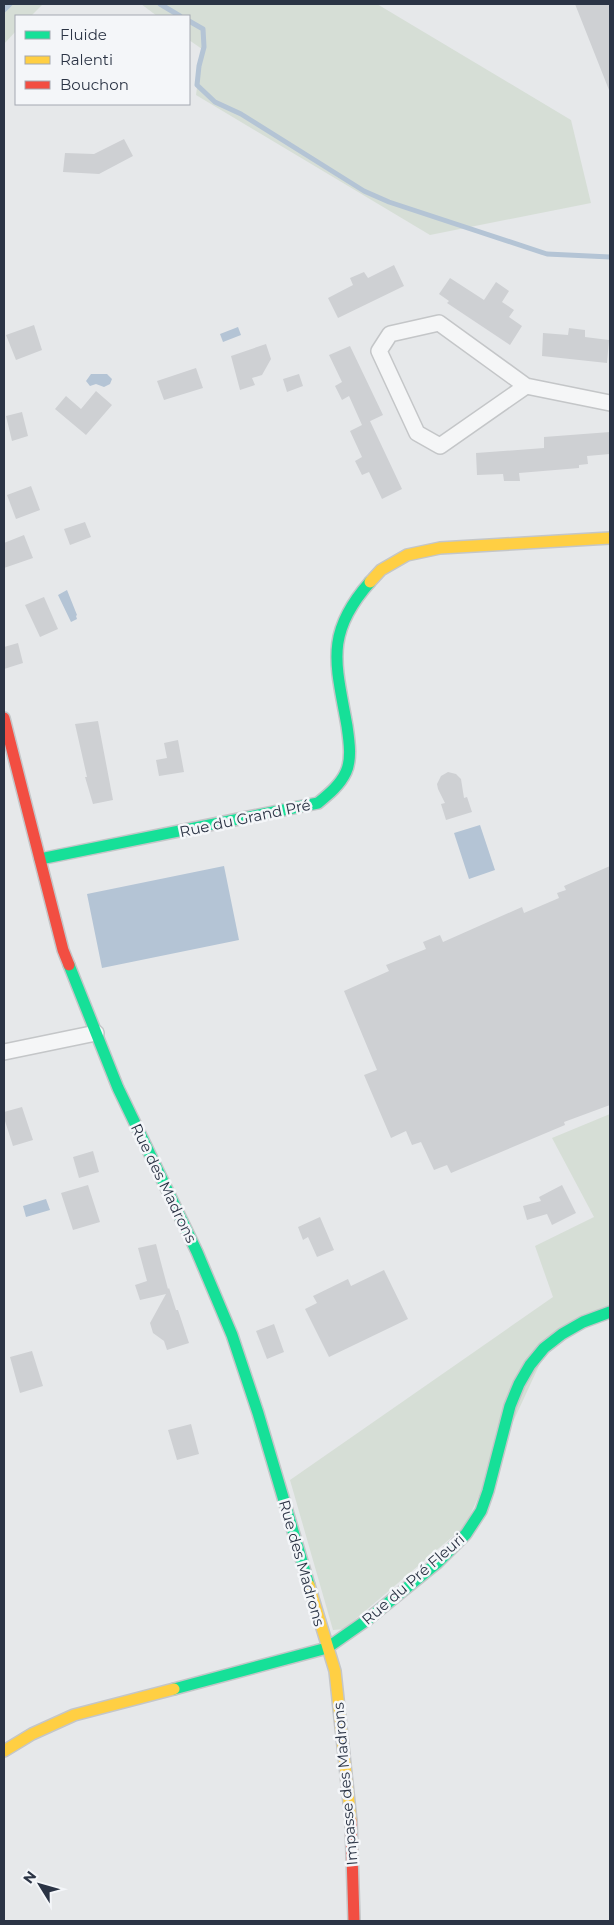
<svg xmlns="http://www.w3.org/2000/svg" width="614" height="1925" font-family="Montserrat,sans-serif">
  <rect width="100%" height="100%" fill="#e6e8ea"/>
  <path fill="#d6ded6" d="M 4,4 L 43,4 L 31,16 L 16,16 L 16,31 L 4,44 Z
    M 141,4 L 377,4 L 571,120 L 591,203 L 430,235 L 196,95 L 202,49 L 189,40 L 189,16 L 157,16 Z
    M 610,1114 L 610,1306 L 555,1331 L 465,1526 L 344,1629 L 333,1630 L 290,1480 L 553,1297 L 535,1246 L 594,1217 L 552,1138 Z"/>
  <path fill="#b4c4d5" d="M 238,327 L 241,335 L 223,342 L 220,334 Z
    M 91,374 L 107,374 L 112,379 L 110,384 L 104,387 L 96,384 L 90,386 L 86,381 Z
    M 67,590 L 77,615 L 76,616 L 77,619 L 71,622 L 58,595 Z
    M 480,825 L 495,870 L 469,879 L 454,833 Z
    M 224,866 L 239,940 L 102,968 L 87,894 Z
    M 46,1199 L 50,1210 L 26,1217 L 23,1206 Z"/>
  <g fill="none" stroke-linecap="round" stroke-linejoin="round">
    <path stroke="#b4c4d5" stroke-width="5" d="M 160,4 L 180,16
      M 4,10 L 10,4
      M 189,21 L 203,29 L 204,47 L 199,66 L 197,85 L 215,102 L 241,114 L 364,191 L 389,202 L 547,254 L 610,257"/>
  </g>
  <path fill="#ced0d3" d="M 575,4 L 610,4 L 610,90 L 609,90 Z
    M 124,139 L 133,156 L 99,174 L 63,172 L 65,153 L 94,154 Z
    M 394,265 L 404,286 L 338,318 L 328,298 L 353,285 L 350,278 L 364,272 L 368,278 Z
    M 450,278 L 484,300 L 496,282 L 509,291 L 502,302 L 514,310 L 509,317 L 522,326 L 510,345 L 447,303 L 449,301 L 439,294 Z
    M 34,325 L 42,350 L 16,360 L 6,335 Z
    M 569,328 L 585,330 L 585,337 L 609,340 L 607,363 L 542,356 L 543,333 L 568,335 Z
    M 266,344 L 271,359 L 262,375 L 252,378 L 255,385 L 240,390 L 231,356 Z
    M 350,346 L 383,415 L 364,424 L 370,421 L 402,489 L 382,499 L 369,472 L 362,475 L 355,461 L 362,457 L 350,431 L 362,425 L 349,396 L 342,400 L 335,386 L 342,382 L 329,355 Z
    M 196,368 L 203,388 L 164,400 L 157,381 Z
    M 299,374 L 303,386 L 287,392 L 283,379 Z
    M 96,391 L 112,405 L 86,435 L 55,409 L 66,396 L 81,409 Z
    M 22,412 L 28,436 L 12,441 L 6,416 Z
    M 610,432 L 610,454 L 587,456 L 588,464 L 579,465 L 579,468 L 519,473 L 520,481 L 504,481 L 503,474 L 477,475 L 476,453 L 544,448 L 544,437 Z
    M 31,486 L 40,510 L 16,519 L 7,495 Z
    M 85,522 L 91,537 L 70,545 L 64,529 Z
    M 24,535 L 33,558 L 4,568 L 4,543 Z
    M 44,597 L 58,629 L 40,637 L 25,605 Z
    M 18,643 L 23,663 L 4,669 L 4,647 Z
    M 98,721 L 113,800 L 93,804 L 85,777 L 87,777 L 75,724 Z
    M 178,740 L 184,772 L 159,776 L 156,760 L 167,758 L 164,743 Z
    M 448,772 L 456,774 L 461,779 L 464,798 L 467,797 L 472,812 L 446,820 L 441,804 L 445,803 L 438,789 L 437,784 L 441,776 Z
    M 610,866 L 610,1105 L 564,1122 L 565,1125 L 451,1173 L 447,1165 L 434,1170 L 421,1142 L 412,1145 L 406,1131 L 391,1138 L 364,1075 L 377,1070 L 344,991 L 389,971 L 386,965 L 426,949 L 423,942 L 440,935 L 443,942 L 522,907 L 524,913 L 559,898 L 557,893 L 566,890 L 564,886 Z
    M 22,1107 L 33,1140 L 13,1146 L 4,1118 L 4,1112 Z
    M 93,1151 L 99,1172 L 79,1178 L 73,1157 Z
    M 88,1185 L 100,1222 L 73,1230 L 61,1193 Z
    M 562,1185 L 576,1213 L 552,1225 L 547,1214 L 527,1220 L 523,1206 L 541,1201 L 539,1197 Z
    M 320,1217 L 334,1250 L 317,1257 L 308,1237 L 303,1240 L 298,1227 Z
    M 156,1244 L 168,1289 L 169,1288 L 176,1310 L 178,1310 L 189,1343 L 167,1350 L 164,1341 L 153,1333 L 150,1323 L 166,1294 L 140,1300 L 135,1285 L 147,1281 L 138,1248 Z
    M 384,1270 L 408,1319 L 329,1357 L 305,1309 L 317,1303 L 313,1296 L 348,1279 L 351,1286 Z
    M 274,1324 L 284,1352 L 267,1359 L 256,1331 Z
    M 32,1351 L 43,1386 L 20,1393 L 10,1357 Z
    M 191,1424 L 199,1454 L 177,1460 L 168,1430 Z"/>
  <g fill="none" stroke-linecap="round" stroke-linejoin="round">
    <g stroke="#c4c6c8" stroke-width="18">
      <path id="street" d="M 526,386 L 440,446 L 417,433 L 379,351 L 390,334 L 439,323 L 526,386 L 610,403
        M 4,1052 L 96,1033"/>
    </g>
    <g stroke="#c4c6c8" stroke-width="14">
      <path id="fast" d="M 40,859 L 318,803 C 329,794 340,785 346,772 C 352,759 349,740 347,726 C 336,664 324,634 370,582
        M 69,965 L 118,1088 L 197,1252 L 232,1335 L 258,1413 L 309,1585
        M 174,1689 L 327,1648 L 367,1620 L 437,1563 L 466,1534 L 481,1511 L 488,1491 L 510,1406 L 519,1384 L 530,1365 L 544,1348 L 562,1334 L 583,1322 L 610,1312"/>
    </g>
    <g stroke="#c4c6c8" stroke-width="14">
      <path id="slow" d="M 370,582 L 381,570 L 407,555 L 440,548 L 610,538
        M 309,1585 L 335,1671 L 351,1821
        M 4,1751 L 32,1734 L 74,1715 L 174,1689"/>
    </g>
    <g stroke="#c4c6c8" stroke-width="14">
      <path id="jam" d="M 4,718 L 63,950 L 69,965
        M 351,1821 L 354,1921"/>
    </g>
    <use href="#street" stroke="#f5f6f7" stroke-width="15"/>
    <use href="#fast" stroke="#16e098" stroke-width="11"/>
    <use href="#slow" stroke="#ffcf43" stroke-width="11"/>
    <use href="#jam" stroke="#f24e42" stroke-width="11"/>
  </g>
  <g text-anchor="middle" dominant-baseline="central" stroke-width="5" stroke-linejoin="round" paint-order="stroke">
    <g font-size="15" fill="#2b3445" stroke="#f4f6f9">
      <text transform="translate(245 818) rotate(-12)">Rue du Grand Pré</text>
      <text transform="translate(164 1183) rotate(64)">Rue des Madrons</text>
      <text transform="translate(302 1563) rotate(74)">Rue des Madrons</text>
      <text transform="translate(413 1579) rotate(-41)">Rue du Pré Fleuri</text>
      <text transform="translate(345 1784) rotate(-95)">Impasse des Madrons</text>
    </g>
  </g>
  <rect width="614" height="1925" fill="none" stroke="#2b3445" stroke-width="10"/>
  <rect x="15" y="15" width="175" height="90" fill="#f4f6f9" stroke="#a4a8b1"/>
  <rect x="25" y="31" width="25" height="8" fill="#16e098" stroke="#a4a8b1"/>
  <text x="60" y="40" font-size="15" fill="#2b3445">Fluide</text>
  <rect x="25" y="56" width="25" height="8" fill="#ffcf43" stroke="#a4a8b1"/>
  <text x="60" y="65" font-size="15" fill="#2b3445">Ralenti</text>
  <rect x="25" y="81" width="25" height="8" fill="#f24e42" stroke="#a4a8b1"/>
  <text x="60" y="90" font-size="15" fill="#2b3445">Bouchon</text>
  <g transform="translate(40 1885) rotate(307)" stroke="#f4f6f9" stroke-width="4" paint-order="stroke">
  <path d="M0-4L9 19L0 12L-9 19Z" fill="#2b3445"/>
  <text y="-8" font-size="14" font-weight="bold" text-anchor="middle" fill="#2b3445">N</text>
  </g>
</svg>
